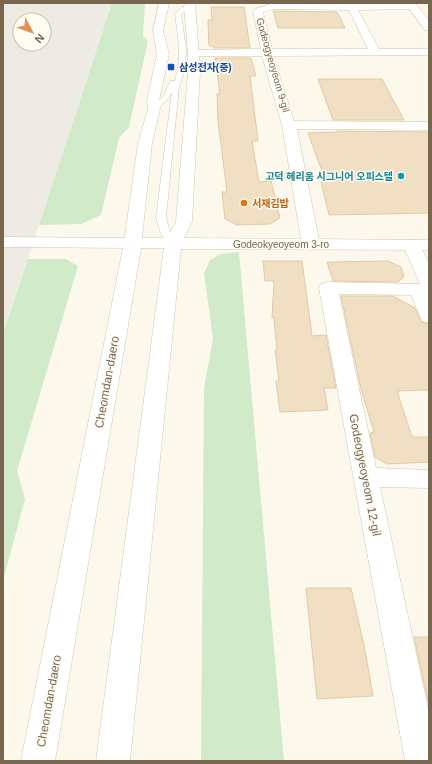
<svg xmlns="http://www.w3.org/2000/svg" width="432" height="764" font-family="Arial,'Noto Sans KR',sans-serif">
  <rect width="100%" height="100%" fill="#fcf9ec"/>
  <path fill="#eeebe4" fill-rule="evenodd" d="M 3,3 L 112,3 L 3,334 ZM 20,20 L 44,20 L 44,44 L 20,44 Z"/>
  <path fill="#d0eaca" d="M 92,3 L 145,3 L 143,36 L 148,41 L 129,127 L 119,138 L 101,215 L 81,224 L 39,225 L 112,3 Z
    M 239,252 L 284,761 L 201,761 L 204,388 L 213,339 L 204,273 L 210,260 L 221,254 Z
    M 28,259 L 66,259 L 78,266 L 17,471 L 25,499 L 3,581 L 3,334 Z"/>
  <path fill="#f1dfc4" stroke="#e3c9a5" d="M 211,7 L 244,7 L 250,48 L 214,48 L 213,46 L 209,46 L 208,20 L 212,20 Z
    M 273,11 L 337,12 L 345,28 L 278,28 Z
    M 215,58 L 251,58 L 256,76 L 250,76 L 258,141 L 252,141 L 259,182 L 271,181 L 280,218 L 270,224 L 237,225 L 225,219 L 222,192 L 227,192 L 218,121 L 217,94 L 220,94 Z
    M 318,79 L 382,79 L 404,120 L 333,120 Z
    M 337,131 L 429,132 L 429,213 L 329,215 L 321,182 L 326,182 L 308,133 L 338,132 Z
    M 263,261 L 302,261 L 312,336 L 326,335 L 336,388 L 324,388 L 328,410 L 280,412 L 276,381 L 279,381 L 275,350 L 277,350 L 274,318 L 272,318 L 274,281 L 265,281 Z
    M 388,261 L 401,267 L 404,277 L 398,282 L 333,281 L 327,262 Z
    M 341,296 L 393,296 L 415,308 L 421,322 L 429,324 L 429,390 L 397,391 L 412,437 L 429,437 L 429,462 L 387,464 L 375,457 L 370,433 L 374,432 L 361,389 Z
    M 306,588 L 351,588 L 365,650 L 373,696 L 317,699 Z
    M 414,637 L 429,637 L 429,706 Z"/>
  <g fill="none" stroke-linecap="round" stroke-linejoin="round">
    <g stroke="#cfc5b1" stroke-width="1">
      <path id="lane" d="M 187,5 L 192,6 L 181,14 L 186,49 L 185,69 L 179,87 L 166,217 L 170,233 L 178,243 L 173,246 C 162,243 159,227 156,217 L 172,92 L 169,98 L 156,110 L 154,111 L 150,109 L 164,96 L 170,81 L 175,81 C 182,58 178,37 175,14 L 181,8 Z"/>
    </g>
    <g stroke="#cfc5b1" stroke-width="1">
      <path id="street" d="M 273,3 L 415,4 L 417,6 L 412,9 L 358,10 L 379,49 L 429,49 L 429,55 L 273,56 L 294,121 L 429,122 L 429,130 L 297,129 L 320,245 L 317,249 L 311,250 L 305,249 L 302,245 L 282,125 L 262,56 L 194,56 L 188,53 L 194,50 L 261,49 L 253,11 L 255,9 ZM 274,9 L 349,10 L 368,49 L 272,49 L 263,12 Z
        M 3,237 L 133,238 L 139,239 L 142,243 L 139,247 L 133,248 L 3,247 Z
        M 412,240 L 418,241 L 429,263 L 429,323 L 422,321 L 411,295 L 339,294 L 376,468 L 429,470 L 429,488 L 380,487 L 429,713 L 429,761 L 405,761 L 319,288 L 321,284 L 328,282 L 420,284 L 403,245 L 406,241 Z"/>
    </g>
    <g stroke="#d2c5af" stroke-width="1">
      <path id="secondary" d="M 159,3 L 169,3 L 163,31 L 169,54 L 159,101 L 160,109 L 152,143 L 142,238 L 167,238 L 176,222 L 188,72 L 188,53 L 184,6 L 185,3 L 195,3 L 200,72 L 192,222 L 184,238 L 429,240 L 429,250 L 181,249 L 130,761 L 96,761 L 164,248 L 141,248 L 55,761 L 21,761 L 124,243 L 138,143 L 148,109 L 147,101 L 157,54 L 153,31 Z
        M 405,3 L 415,3 L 429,21 L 429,31 L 425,30 Z"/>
    </g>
    <use href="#lane" fill="#fff" fill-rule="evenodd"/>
    <use href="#street" fill="#fff" fill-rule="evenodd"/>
    <use href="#secondary" fill="#fff" fill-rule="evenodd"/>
  </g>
  <rect fill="#1a4fb4" stroke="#fefcf3" stroke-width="1.5" x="167" y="63" width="8" height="8" rx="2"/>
  <circle fill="#0f9aa8" stroke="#fefcf3" stroke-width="1.5" cx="401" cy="176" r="4"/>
  <circle fill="#e8710a" stroke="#fefcf3" stroke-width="1.5" cx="244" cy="203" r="4"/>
  <g text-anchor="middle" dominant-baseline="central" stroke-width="3" stroke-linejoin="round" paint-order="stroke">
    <g font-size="10" fill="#78664f" stroke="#fefcf3">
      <text transform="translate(273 65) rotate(74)">Godeogyeoyeom 9-gil</text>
      <text x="281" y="244">Godeokyeoyeom 3-ro</text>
    </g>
    <g font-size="10" font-weight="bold" fill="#164399" stroke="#fefcf3" text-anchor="start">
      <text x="179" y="67">삼성전자(중)</text>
    </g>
    <g font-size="10" font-weight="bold" fill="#0d838f" stroke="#fefcf3" text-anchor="end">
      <text x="393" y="176">고덕 헤리움 시그니어 오피스텔</text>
    </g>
    <g font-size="10" font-weight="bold" fill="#c56008" stroke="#fefcf3" text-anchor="start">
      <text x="252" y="203">서재김밥</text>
    </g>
    <g font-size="12" fill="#78664f" stroke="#fefcf3">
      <text transform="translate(107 382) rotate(-80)">Cheomdan-daero</text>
      <text transform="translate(365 475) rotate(79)">Godeogyeoyeom 12-gil</text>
      <text transform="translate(49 701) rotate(-80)">Cheomdan-daero</text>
    </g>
  </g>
  <rect width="432" height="764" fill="none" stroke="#78664f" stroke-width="8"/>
  <g transform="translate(32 32) rotate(131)"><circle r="19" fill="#fefcf3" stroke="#c8c0b1"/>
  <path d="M0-3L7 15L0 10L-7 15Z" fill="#e09157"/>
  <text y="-6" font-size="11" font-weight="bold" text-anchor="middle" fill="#78664f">N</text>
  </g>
</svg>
